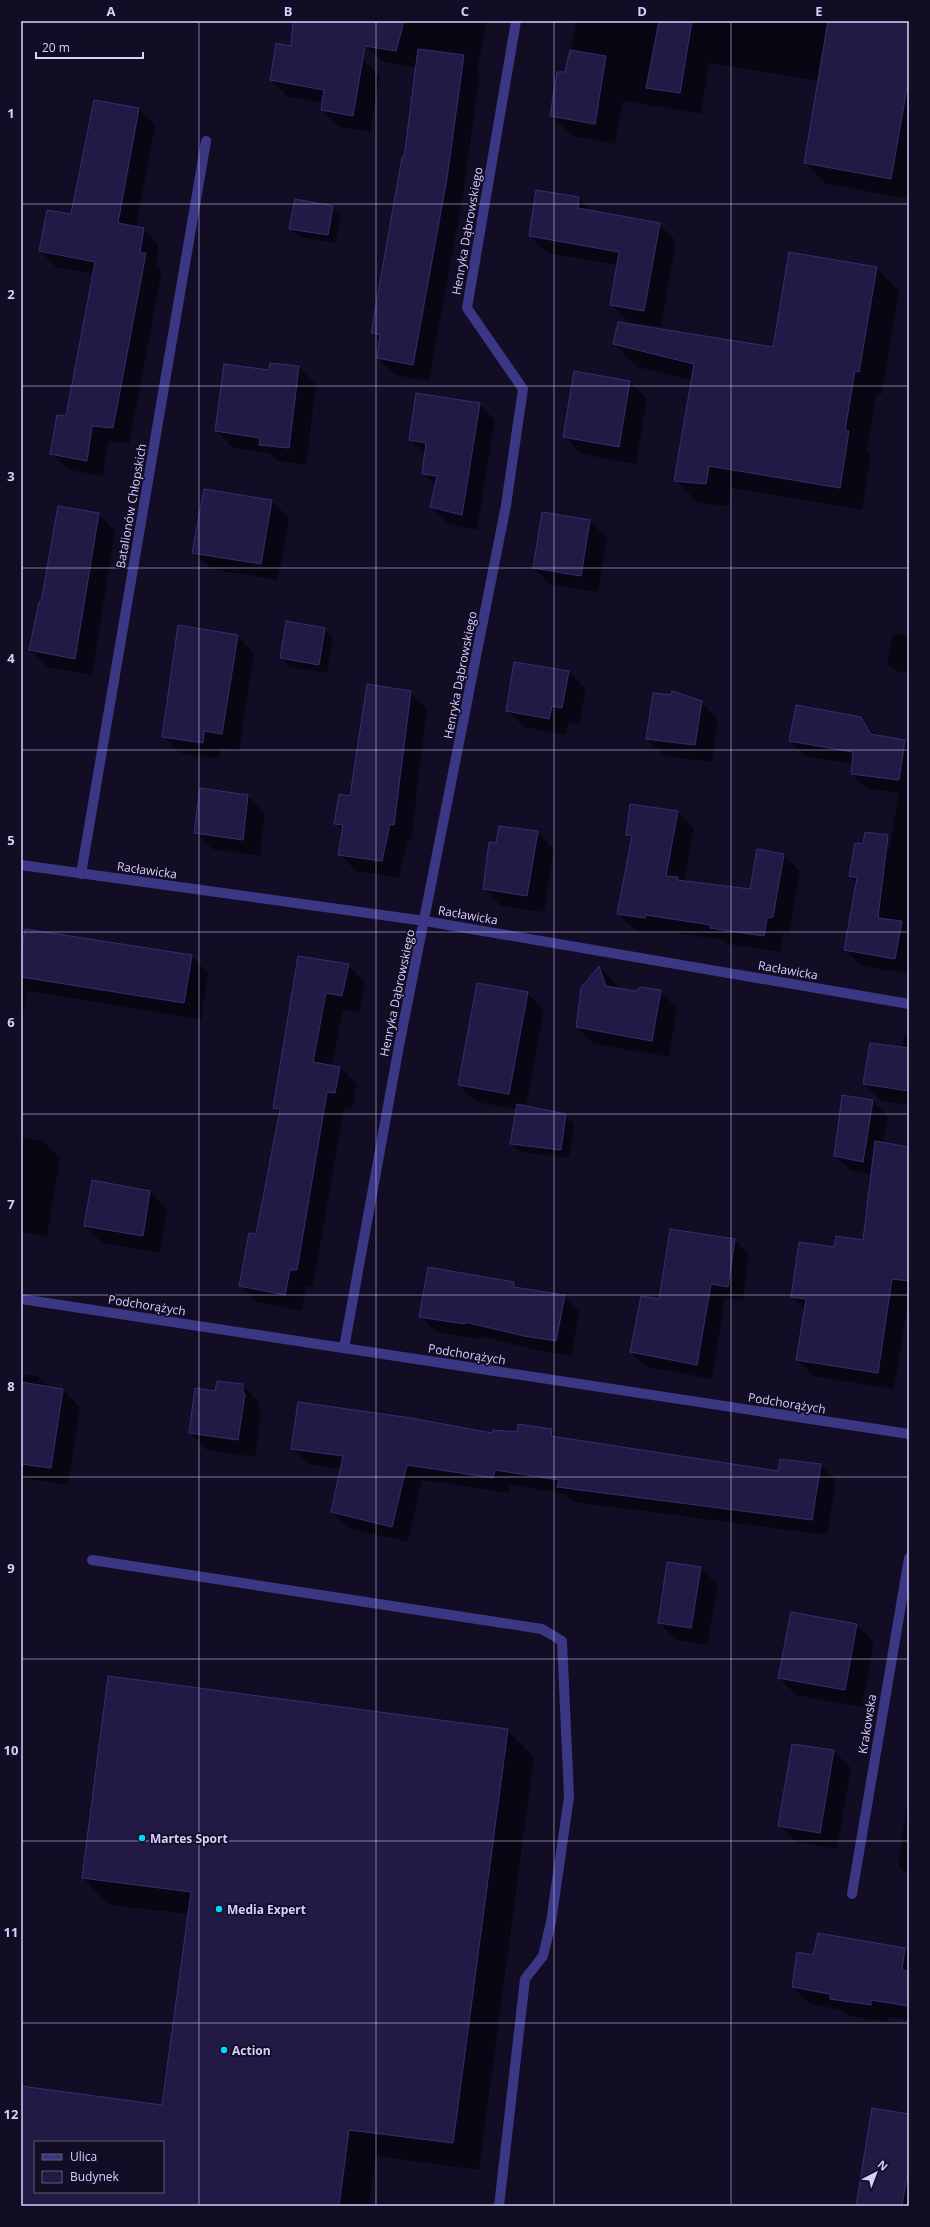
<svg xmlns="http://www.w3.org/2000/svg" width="930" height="2227" font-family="'Open Sans',sans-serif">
  <rect width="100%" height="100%" fill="#120d24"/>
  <path fill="#0007" fill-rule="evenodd" d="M 370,21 L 487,21 L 477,69 L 480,72 L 463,195 L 429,381 L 395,375 L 378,358 L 380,341 L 372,333 L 405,158 L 416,68 L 383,62 L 366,46 Z
    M 576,21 L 909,21 L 909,199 L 826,184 L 805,163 L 820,81 L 709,63 L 701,114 L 623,101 L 615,144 L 572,136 L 551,116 L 566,73 Z
    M 362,59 L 380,76 L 370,132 L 339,127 L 322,110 L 323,103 L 288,97 L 271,80 Z
    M 138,108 L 155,125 L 136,228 L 143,229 L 159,245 L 156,265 L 162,271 L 129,444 L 108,441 L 103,476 L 68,470 L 52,454 L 67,417 L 93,274 L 56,267 L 40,251 L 72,215 Z
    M 579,198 L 593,212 L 659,224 L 676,241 L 661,327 L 628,322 L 611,304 L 618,265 L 547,253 L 530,236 Z
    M 296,200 L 333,207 L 341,215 L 336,243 L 299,237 L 290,229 Z
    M 790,253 L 877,268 L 899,291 L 882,394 L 877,393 L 867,450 L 871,454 L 862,510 L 731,488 L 728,506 L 698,503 L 675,480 L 692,380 L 637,367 L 614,344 L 774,348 Z
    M 299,367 L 316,384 L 306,465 L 278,461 L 269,453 L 233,448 L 216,431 L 270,371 Z
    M 630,382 L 647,399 L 636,464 L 582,454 L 565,437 Z
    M 479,404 L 495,420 L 477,530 L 446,523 L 431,507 L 436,486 L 423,474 L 426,455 L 410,440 Z
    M 272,501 L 289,518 L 278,580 L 211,569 L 194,552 Z
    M 98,514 L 115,531 L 92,675 L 47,667 L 30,650 L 42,604 Z
    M 590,521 L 607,538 L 598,592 L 551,585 L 534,568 Z
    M 324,629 L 333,637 L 327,673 L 289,667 L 281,658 Z
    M 893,633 L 909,636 L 909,674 L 896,671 L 887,663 Z
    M 237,636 L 254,653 L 239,751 L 221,748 L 219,759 L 180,753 L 163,736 Z
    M 515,663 L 569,672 L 586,689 L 579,724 L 568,723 L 566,735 L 524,727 L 507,710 Z
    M 410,692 L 427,709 L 411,841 L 407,841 L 399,878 L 356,871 L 339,854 L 343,831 L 335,823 Z
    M 701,702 L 718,719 L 712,762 L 664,756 L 647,739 Z
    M 861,718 L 878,737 L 905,741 L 909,745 L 909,974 L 861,966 L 845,950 L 857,883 L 850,876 L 856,844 L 889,849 L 899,793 L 867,789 L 852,774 L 853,764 L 805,756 L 790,741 ZM 867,730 L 870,730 L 874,738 Z
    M 21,767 L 24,769 L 21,784 Z
    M 200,789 L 248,796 L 265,813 L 260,856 L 212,849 L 195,832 Z
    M 677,812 L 694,828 L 684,882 L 750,891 L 783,854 L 800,871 L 789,933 L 783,934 L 780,952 L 728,944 L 723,940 L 662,931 L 661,934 L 635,930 L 618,914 L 632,839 L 627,834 Z
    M 537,832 L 554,849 L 544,912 L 501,906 L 484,889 L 497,844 Z
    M 21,929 L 191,956 L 208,973 L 201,1020 L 28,991 L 21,1027 Z
    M 299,957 L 348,965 L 365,982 L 359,1013 L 343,1010 L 332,1066 L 340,1067 L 357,1084 L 352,1109 L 344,1108 L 313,1287 L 306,1286 L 302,1311 L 257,1302 L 240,1285 L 257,1235 L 280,1113 L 274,1107 Z
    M 599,967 L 616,984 L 618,989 L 635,992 L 660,991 L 677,1008 L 669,1057 L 594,1044 L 577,1027 Z
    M 527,993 L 544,1010 L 526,1107 L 566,1115 L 574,1124 L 569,1158 L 520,1152 L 511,1144 L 517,1109 L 476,1102 L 459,1085 Z
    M 904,1034 L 909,1034 L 909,1105 L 881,1101 L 864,1084 L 903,1048 Z
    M 843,1096 L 873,1101 L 888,1116 L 883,1144 L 909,1148 L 909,1295 L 894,1389 L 814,1376 L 797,1360 L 805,1310 L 792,1297 L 835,1248 L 864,1241 L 872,1175 L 851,1171 L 835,1156 Z
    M 21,1137 L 43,1141 L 60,1158 L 47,1237 L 21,1232 Z
    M 150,1191 L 167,1209 L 160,1253 L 102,1243 L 85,1226 Z
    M 735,1240 L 749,1254 L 743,1301 L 725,1298 L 712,1379 L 646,1367 L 631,1352 L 660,1300 Z
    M 429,1268 L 514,1283 L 520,1289 L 564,1296 L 580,1311 L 571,1356 L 541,1351 L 480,1336 L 480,1339 L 436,1332 L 420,1316 Z
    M 21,1374 L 38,1376 L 50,1388 L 63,1390 L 80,1407 L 68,1485 L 21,1478 Z
    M 242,1385 L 259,1402 L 259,1409 L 261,1412 L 255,1457 L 207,1450 L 190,1433 L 216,1392 Z
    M 551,1429 L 560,1438 L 779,1472 L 821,1465 L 836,1481 L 827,1535 L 574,1502 L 566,1494 L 510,1485 L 509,1493 L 422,1480 L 408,1542 L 348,1528 L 332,1512 L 341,1469 L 308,1464 L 292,1448 L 518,1434 Z
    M 701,1568 L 718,1585 L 707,1645 L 676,1640 L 659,1623 Z
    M 857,1625 L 874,1642 L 862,1707 L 796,1695 L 779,1678 Z
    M 507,1730 L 534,1757 L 479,2170 L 376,2156 L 369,2206 L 21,2206 L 21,2087 L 163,2106 L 189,1914 L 109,1905 L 83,1878 ZM 35,2142 L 163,2142 L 163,2192 L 35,2192 Z
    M 834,1751 L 851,1768 L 837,1849 L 796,1842 L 779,1825 Z
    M 909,1790 L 909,1876 L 898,1865 Z
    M 818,1934 L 905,1949 L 909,1953 L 909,2020 L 888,2017 L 888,2022 L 848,2016 L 842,2010 L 810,2004 L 793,1987 L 814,1956 ZM 811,1990 L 835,1994 L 835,1996 L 811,1992 Z
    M 909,2115 L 909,2206 L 857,2206 Z"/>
  <path fill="#231945" stroke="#3b2a72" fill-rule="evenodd" d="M 293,21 L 404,21 L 396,51 L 365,46 L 353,116 L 321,110 L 324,90 L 270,80 L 276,43 L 291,46 Z
    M 659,21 L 692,21 L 680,93 L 646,88 Z
    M 828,21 L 909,21 L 909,76 L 891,179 L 804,163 Z
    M 418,49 L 464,55 L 447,178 L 413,365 L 377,358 L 380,335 L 371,333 L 402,157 L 404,157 Z
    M 570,50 L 606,56 L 595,124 L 550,116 L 557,72 L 565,72 Z
    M 94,100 L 139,108 L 118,223 L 144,228 L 140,253 L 146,253 L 113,428 L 92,426 L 87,461 L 50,454 L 57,415 L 66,416 L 95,262 L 39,251 L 47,210 L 71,214 Z
    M 536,190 L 579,197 L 578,208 L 660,223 L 644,311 L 610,305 L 619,252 L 529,236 Z
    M 295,199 L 333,206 L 328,235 L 289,229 Z
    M 789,252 L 877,267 L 859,372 L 855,371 L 845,430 L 849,431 L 840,488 L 709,466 L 706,484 L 674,481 L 694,364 L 613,344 L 618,322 L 773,347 Z
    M 270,363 L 299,366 L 289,448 L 259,445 L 260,438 L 215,431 L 224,364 L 269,370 Z
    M 574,371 L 630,381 L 619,447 L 563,437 Z
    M 416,393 L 480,403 L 462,515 L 430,507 L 437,476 L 422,474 L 426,443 L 409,440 Z
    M 204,489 L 272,500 L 261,564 L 192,553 Z
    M 58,506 L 99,513 L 75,659 L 29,650 L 39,602 L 41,602 Z
    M 542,512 L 590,520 L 581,576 L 533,568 Z
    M 286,621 L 325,628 L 319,665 L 280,658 Z
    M 178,625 L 238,635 L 222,734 L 204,731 L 203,743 L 162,737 Z
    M 514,662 L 569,671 L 562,708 L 552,706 L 549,719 L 506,711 Z
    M 367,684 L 411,691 L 394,825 L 390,824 L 382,861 L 338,855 L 343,825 L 334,824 L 339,794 L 350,796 Z
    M 672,691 L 702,701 L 695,745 L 646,739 L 653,693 L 671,695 Z
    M 796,705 L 861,717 L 871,734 L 905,740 L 899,780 L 851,774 L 853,752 L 789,741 Z
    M 200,788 L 248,795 L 243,840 L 194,833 Z
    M 630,804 L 678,811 L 666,876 L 678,877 L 677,880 L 750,889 L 757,849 L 784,854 L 773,917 L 767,918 L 764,936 L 710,928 L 711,925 L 646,915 L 645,918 L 617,914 L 632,836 L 626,835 Z
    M 499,826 L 538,831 L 527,896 L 483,889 L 489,842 L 496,843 Z
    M 865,832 L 888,835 L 878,918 L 902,921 L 895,959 L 844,950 L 857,878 L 849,876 L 855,843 L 863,844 Z
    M 25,929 L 192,955 L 184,1003 L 21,977 L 21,954 Z
    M 298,956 L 349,964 L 342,996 L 326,993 L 313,1062 L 340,1067 L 335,1093 L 327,1092 L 297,1270 L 290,1270 L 285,1295 L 239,1286 L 249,1233 L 256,1234 L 280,1109 L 273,1108 Z
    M 599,966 L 606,986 L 635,991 L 641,987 L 661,990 L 652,1041 L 576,1027 L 581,988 Z
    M 477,983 L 528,992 L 509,1094 L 458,1085 Z
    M 870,1043 L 909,1048 L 909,1091 L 863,1084 Z
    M 842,1095 L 873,1100 L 863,1162 L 834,1156 Z
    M 517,1104 L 566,1114 L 561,1150 L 510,1144 Z
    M 875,1141 L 909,1147 L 909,1281 L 892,1279 L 878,1373 L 796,1360 L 806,1299 L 791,1297 L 799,1242 L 834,1247 L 836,1236 L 863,1240 Z
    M 92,1180 L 150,1191 L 143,1236 L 84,1226 Z
    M 670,1229 L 735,1239 L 728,1287 L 711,1284 L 697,1365 L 630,1352 L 641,1296 L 659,1299 Z
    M 428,1267 L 514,1282 L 514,1287 L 565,1295 L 556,1341 L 524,1336 L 465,1322 L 465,1324 L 419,1317 Z
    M 217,1381 L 243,1384 L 243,1393 L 245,1394 L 238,1440 L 189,1433 L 195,1388 L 215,1391 Z
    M 21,1382 L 63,1389 L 51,1468 L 21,1464 Z
    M 298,1402 L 411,1418 L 492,1433 L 493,1430 L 517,1432 L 518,1424 L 552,1429 L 551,1436 L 778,1471 L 780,1459 L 821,1464 L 812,1520 L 557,1487 L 559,1480 L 495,1470 L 493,1478 L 407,1465 L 392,1527 L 331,1512 L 343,1456 L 291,1449 Z
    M 667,1562 L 701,1567 L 691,1628 L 658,1623 Z
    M 791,1612 L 857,1624 L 845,1690 L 778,1678 Z
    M 108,1676 L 508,1729 L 453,2143 L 349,2130 L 339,2206 L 21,2206 L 21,2086 L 162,2105 L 191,1892 L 82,1878 ZM 35,2142 L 163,2142 L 163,2192 L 35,2192 Z
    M 792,1744 L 834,1750 L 820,1833 L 778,1826 Z
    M 818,1933 L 905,1948 L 902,1970 L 909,1972 L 909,2006 L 871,2000 L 871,2005 L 830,1999 L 830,1994 L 792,1987 L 797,1952 L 813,1955 Z
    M 872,2108 L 909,2114 L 909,2164 L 902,2206 L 856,2206 Z"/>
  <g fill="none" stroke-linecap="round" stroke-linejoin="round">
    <path stroke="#3c3784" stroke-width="10" d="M 92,1560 L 542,1629 L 562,1641 L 569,1797 L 551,1922 L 543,1956 L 525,1979 L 499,2206"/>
    <path stroke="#3c3784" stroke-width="10" d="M 21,865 L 425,921 L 909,1004
      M 81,874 L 206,141
      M 21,1299 L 909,1434
      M 344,1348 L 399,1046 L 506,505 L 523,389 L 467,308 L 516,21
      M 852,1894 L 909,1558"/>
  </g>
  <path fill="none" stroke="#d7d0ff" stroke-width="1" stroke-opacity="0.55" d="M 199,21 L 199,2206M 376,21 L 376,2206M 554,21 L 554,2206M 731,21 L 731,2206M 21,204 L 909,204M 21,386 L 909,386M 21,568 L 909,568M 21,750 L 909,750M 21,932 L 909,932M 21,1114 L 909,1114M 21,1295 L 909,1295M 21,1477 L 909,1477M 21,1659 L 909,1659M 21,1841 L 909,1841M 21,2023 L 909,2023"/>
  <g fill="#00d8fb" stroke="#120d24" stroke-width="1.5">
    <circle cx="142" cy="1838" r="4"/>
    <circle cx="219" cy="1909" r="4"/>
    <circle cx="224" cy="2050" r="4"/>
  </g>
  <g text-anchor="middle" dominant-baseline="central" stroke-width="3.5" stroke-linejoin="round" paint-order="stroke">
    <g font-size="12" fill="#d7d0ff" stroke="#120d24">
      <text transform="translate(467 231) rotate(-80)">Henryka Dąbrowskiego</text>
      <text transform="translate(131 506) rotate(-80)">Batalionów Chłopskich</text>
      <text transform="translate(460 675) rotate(-79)">Henryka Dąbrowskiego</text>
      <text transform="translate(147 870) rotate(8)">Racławicka</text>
      <text transform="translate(468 915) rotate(10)">Racławicka</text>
      <text transform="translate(788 970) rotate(10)">Racławicka</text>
      <text transform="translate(397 993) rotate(-78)">Henryka Dąbrowskiego</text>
      <text transform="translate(147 1305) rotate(9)">Podchorążych</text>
      <text transform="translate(467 1354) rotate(9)">Podchorążych</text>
      <text transform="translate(787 1403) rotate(9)">Podchorążych</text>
      <text transform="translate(867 1724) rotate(-81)">Krakowska</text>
    </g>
    <g font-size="12" font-weight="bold" fill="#d7d0ff" stroke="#120d24" text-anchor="start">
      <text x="150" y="1838">Martes Sport</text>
      <text x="227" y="1909">Media Expert</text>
      <text x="232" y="2050">Action</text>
    </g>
  </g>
  <rect width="930" height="2227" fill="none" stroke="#120d24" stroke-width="44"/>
  <rect x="34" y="2141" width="130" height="52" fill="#120d24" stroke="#615b7c"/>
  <rect x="42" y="2154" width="20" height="6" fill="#3c3784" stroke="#615b7c"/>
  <text x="70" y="2161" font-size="12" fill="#d7d0ff">Ulica</text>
  <rect x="42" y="2171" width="20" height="12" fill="#231945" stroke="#615b7c"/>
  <text x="70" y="2181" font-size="12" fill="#d7d0ff">Budynek</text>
  <g transform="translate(876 2173) rotate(42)" stroke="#120d24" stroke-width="3" paint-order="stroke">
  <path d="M0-3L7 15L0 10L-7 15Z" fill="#d7d0ff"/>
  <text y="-6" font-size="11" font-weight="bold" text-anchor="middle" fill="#d7d0ff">N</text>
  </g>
  <path d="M36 52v6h107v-6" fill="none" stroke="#d7d0ff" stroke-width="2"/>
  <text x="42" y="52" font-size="12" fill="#d7d0ff" stroke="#120d24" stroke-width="3" paint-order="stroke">20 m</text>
  <rect x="22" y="22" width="886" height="2183" fill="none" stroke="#d7d0ff" stroke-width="1.5"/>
  <g font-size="13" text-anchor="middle" font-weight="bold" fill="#d7d0ff">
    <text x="111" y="16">A</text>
    <text x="288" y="16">B</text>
    <text x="465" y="16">C</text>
    <text x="642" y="16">D</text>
    <text x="819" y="16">E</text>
    <text x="11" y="118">1</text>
    <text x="11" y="299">2</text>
    <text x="11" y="481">3</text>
    <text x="11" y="663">4</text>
    <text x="11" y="845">5</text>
    <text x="11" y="1027">6</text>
    <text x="11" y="1209">7</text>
    <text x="11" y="1391">8</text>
    <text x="11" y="1573">9</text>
    <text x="11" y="1755">10</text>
    <text x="11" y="1937">11</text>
    <text x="11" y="2119">12</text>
  </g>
</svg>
